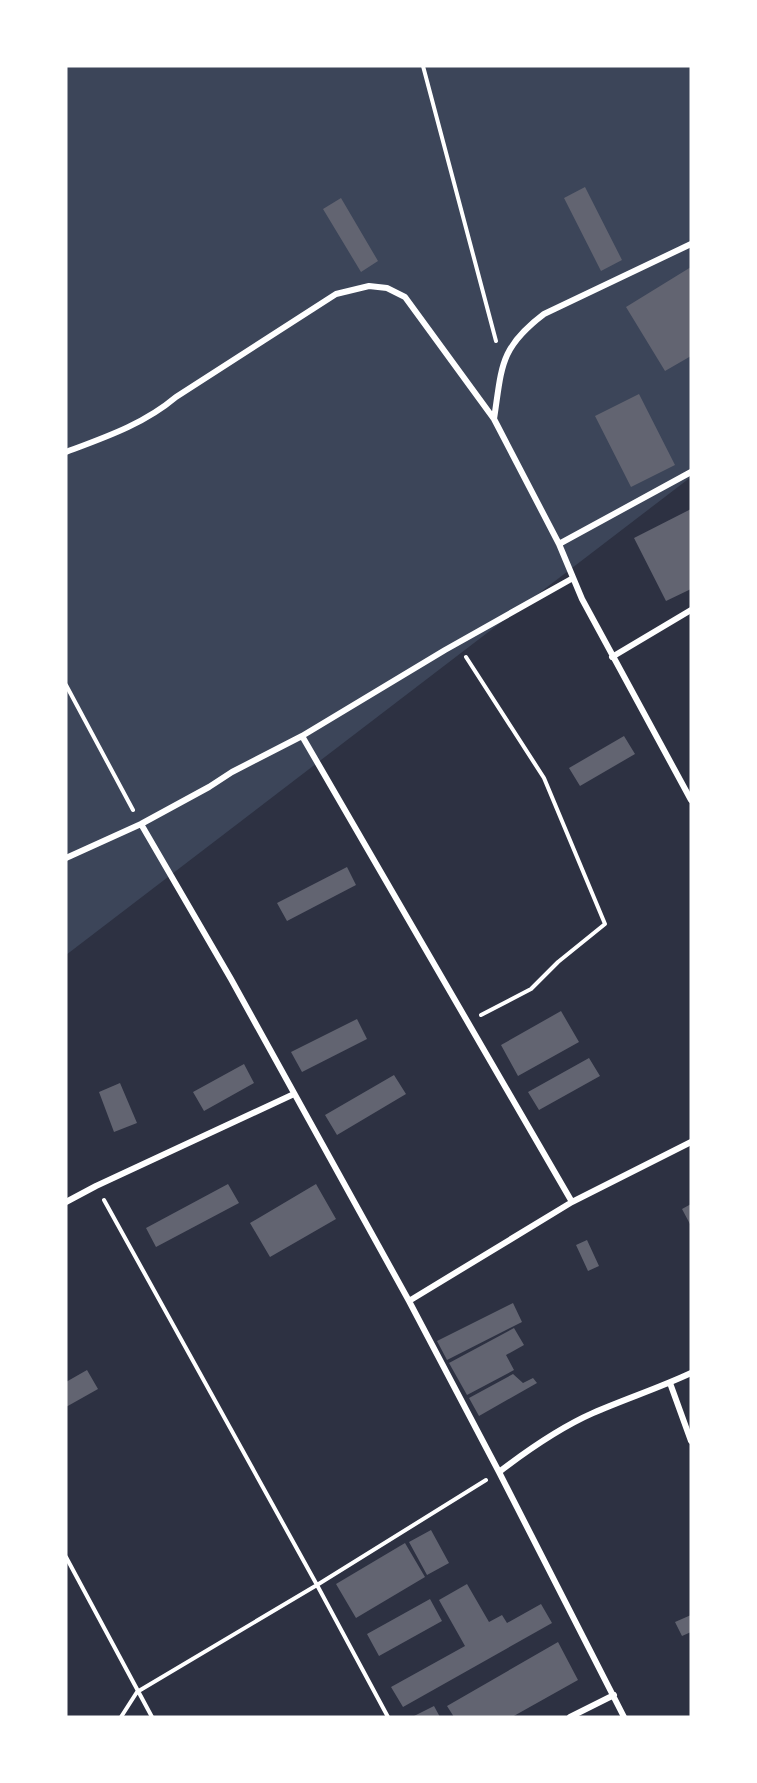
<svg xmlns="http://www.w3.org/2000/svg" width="757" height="1783" font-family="'Exo 2',sans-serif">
  <rect width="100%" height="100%" fill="#2d3142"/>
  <path fill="#3c4559" d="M 66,66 L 691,66 L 691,477 L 66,955 Z"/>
  <path fill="#626471" d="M 585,187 L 622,260 L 601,271 L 564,198 Z
    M 341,198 L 378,261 L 361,272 L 323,209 Z
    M 691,267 L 691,356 L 665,371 L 626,307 Z
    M 639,394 L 675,465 L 631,487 L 595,416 Z
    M 691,509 L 691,589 L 666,601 L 634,538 Z
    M 624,736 L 635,754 L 580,786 L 569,768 Z
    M 347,867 L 356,885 L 287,921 L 277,903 Z
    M 561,1011 L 579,1042 L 518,1076 L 501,1045 Z
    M 357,1019 L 367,1039 L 302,1072 L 291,1052 Z
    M 589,1058 L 600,1076 L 539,1110 L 528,1092 Z
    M 244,1064 L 254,1083 L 204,1111 L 193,1092 Z
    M 394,1075 L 406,1094 L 337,1135 L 325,1115 Z
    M 120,1083 L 137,1123 L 114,1132 L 99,1092 Z
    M 228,1184 L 239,1203 L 156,1247 L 146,1228 Z
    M 316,1184 L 336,1219 L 270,1257 L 250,1223 Z
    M 691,1204 L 691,1226 L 682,1209 Z
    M 587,1240 L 599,1266 L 588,1271 L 576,1245 Z
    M 513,1303 L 522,1322 L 447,1360 L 437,1341 Z
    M 514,1328 L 524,1345 L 506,1355 L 514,1370 L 467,1395 L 449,1363 Z
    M 87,1370 L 98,1389 L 66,1407 L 66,1382 Z
    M 513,1374 L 523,1383 L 533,1378 L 537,1383 L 479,1416 L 469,1398 Z
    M 431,1530 L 449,1563 L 427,1575 L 409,1542 Z
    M 405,1543 L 425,1577 L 356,1618 L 336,1584 Z
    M 467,1584 L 489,1622 L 502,1615 L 507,1623 L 541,1604 L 552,1623 L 403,1707 L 391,1687 L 465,1646 L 439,1600 Z
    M 430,1599 L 442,1621 L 379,1656 L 367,1634 Z
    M 691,1615 L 691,1632 L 682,1636 L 675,1622 Z
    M 558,1642 L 578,1680 L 512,1717 L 454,1717 L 447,1706 Z
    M 434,1706 L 440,1717 L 412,1717 Z"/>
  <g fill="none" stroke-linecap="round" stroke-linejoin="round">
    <path stroke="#fff" stroke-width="4" d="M 423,66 L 496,341
      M 466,657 L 544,778 L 605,924 L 558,962 L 531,989 L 481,1015
      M 66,685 L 133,810
      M 104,1200 L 317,1585 L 388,1717
      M 66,1557 L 152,1717
      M 121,1717 L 137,1692 L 317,1585 L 486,1480"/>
    <path stroke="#fff" stroke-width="6" d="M 494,419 C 502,367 499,348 544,314 L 691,244
      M 66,452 C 106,437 144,424 176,397 L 336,294 L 369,286 L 387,288 L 405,297 L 494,419 L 559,544 L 582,599 L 691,800
      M 559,544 L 691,472
      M 612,657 L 691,610
      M 302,736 L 572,1202
      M 141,824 L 231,979 L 409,1301 L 499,1472 L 624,1717
      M 66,858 L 141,824 L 209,787 L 232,772 L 302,736 L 445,650 L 573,578
      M 66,1202 L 96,1186 L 294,1094
      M 409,1301 L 572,1202 L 691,1142
      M 670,1383 L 691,1441
      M 499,1472 C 529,1449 559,1428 593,1413 C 625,1399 659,1388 691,1373
      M 570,1717 L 614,1695"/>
  </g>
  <rect width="757" height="1783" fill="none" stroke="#ffffff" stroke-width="135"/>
</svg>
